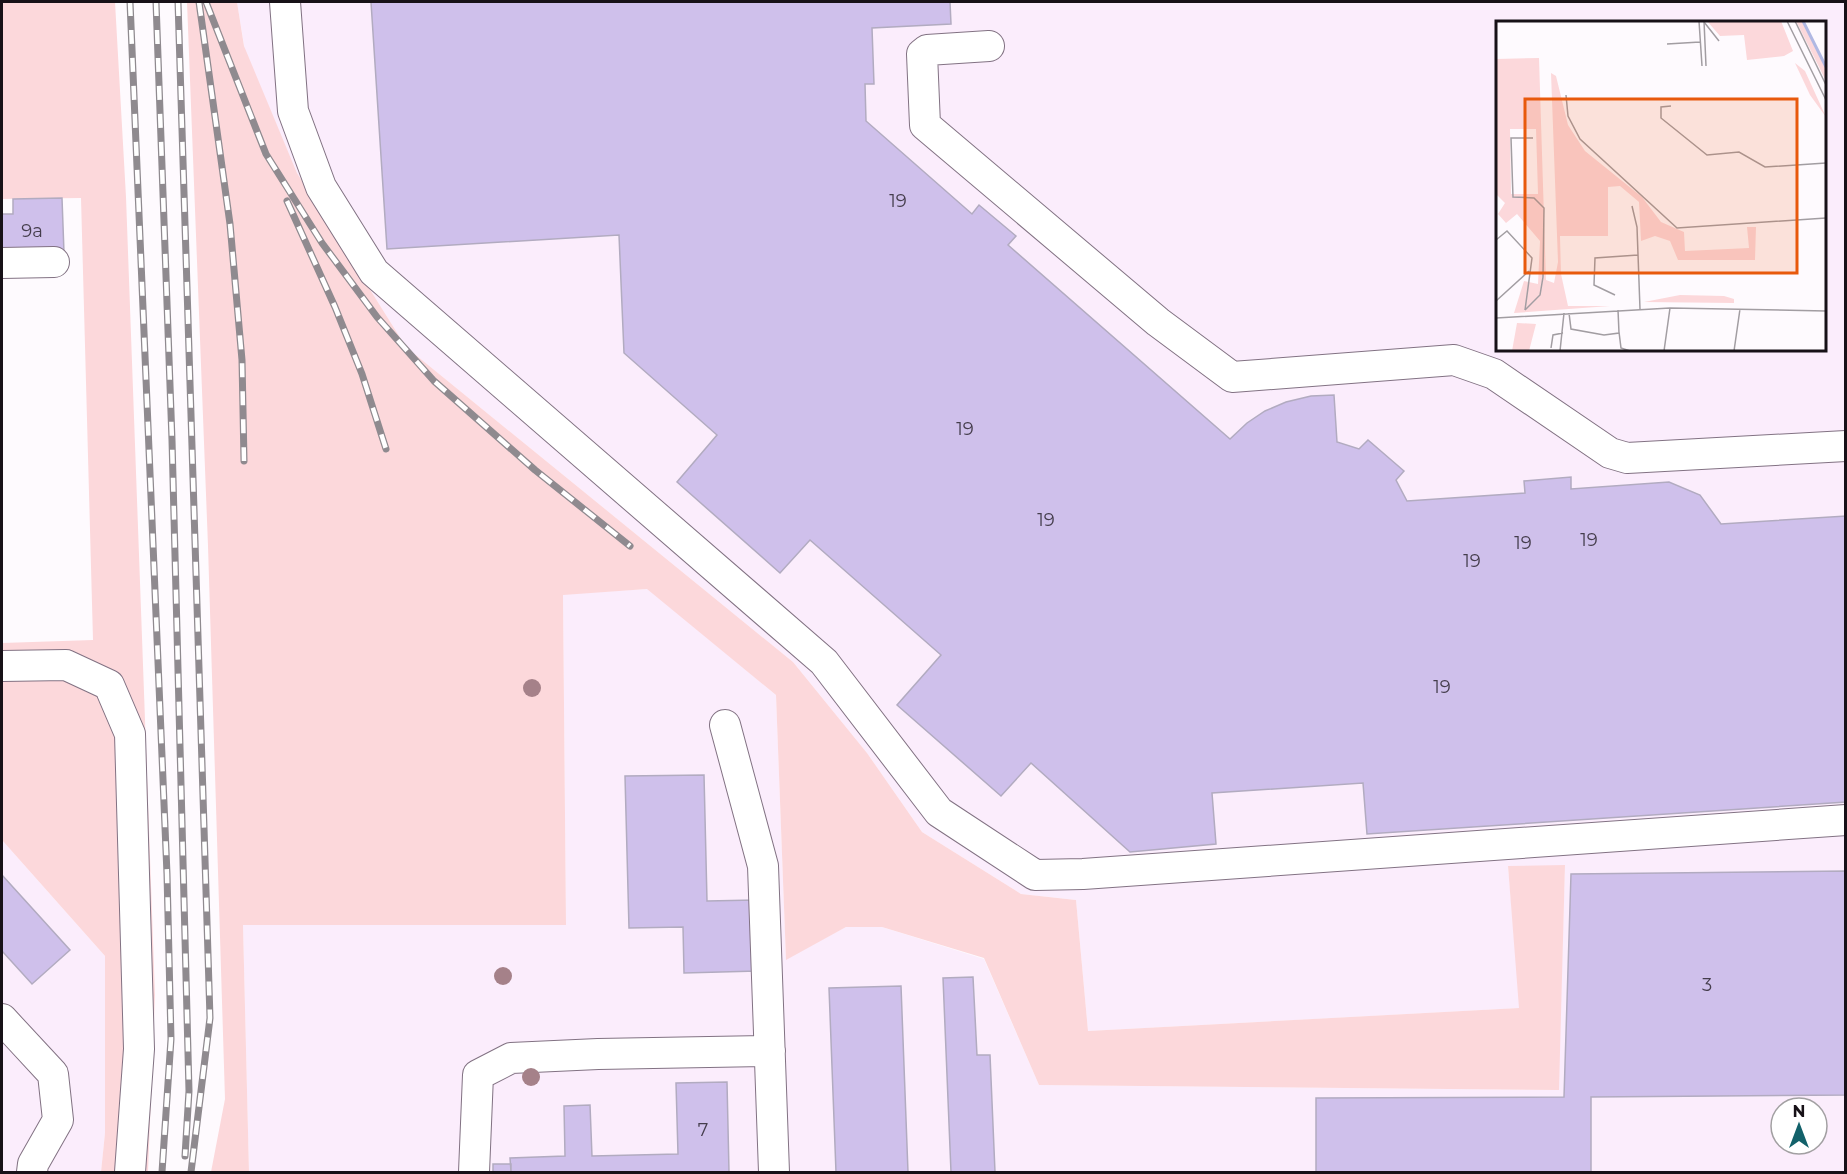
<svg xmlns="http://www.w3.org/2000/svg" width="1847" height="1174" font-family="Montserrat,sans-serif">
  <rect width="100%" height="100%" fill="#fefafe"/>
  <path fill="#fbedfc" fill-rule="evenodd" d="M 237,2 L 1845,2 L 1845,1172 L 249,1172 L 243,925 L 566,924 L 563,594 L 648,589 L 776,695 L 786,959 L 846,927 L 882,927 L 984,959 L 1039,1085 L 1558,1090 L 1565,866 L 1508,866 L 1520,1008 L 1088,1031 L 1076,900 L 1021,894 L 922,832 L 867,753 L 793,662 L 406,347 L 297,173 L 245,51 ZM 1498,22 L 1824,22 L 1824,350 L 1498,350 ZM 1781,1108 L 1817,1108 L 1817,1144 L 1781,1144 Z
    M 2,840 L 105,956 L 105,1133 L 101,1172 L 2,1172 Z"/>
  <path fill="#fcd8db" d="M 2,2 L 115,2 L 126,197 L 155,995 L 148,1172 L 101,1172 L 105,1133 L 105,956 L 2,840 L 2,643 L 93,640 L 81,198 L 2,199 Z
    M 187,2 L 237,2 L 244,46 L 297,173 L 406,347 L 793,662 L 867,753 L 922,832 L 1021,894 L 1076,900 L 1088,1031 L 1519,1008 L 1508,866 L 1565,865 L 1559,1090 L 1039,1085 L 984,958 L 882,927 L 846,927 L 786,960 L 776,695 L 647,589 L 563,595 L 566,925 L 243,925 L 249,1172 L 211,1172 L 225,1099 L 208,546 Z"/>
  <path fill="#cfc0eb" stroke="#b2abc0" stroke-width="1.5" d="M 371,2 L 950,2 L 951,24 L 872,28 L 874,84 L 865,84 L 866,121 L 972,214 L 979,205 L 1016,236 L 1008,245 L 1230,439 L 1247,423 L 1265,411 L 1286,402 L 1311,396 L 1334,395 L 1337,442 L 1359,449 L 1368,440 L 1404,471 L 1396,480 L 1407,501 L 1525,493 L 1524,481 L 1571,477 L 1571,489 L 1669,482 L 1700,495 L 1721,524 L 1846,516 L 1846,802 L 1367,834 L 1363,783 L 1212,793 L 1216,844 L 1130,852 L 1031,763 L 1001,796 L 897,705 L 941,655 L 810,540 L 780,573 L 677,482 L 717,435 L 624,353 L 619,235 L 387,249 Z
    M 62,198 L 64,253 L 2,249 L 2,214 L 13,214 L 13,199 Z
    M 704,775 L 707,901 L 755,900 L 757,971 L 684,973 L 683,927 L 629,928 L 625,776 Z
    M 1846,871 L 1846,1095 L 1591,1097 L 1591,1172 L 1316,1172 L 1316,1098 L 1564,1097 L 1571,874 Z
    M 2,875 L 70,950 L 32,984 L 2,951 Z
    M 973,977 L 977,1055 L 990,1055 L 995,1172 L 951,1172 L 943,978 Z
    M 901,986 L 908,1172 L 836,1172 L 829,988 Z
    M 727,1082 L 729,1172 L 511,1172 L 510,1158 L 565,1156 L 564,1106 L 590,1105 L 592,1156 L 678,1154 L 676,1083 Z
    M 493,1164 L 511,1164 L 511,1172 L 493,1172 Z"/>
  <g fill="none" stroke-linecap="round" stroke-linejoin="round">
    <g stroke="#827283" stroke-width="32">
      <path id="minor" d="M 285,2 L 293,111 L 321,187 L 374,272 L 824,662 L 939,812 L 1035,875 L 1083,874 L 1846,820
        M 989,46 L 927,50 L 922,54 L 925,125 L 1158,322 L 1232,377 L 1454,360 L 1494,374 L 1610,453 L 1627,458 L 1846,446
        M 2,263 L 54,262
        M 2,666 L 66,665 L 109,685 L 130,734 L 139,1049 L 130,1172
        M 725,725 L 763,866 L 774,1172
        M 2,1019 L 53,1074 L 58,1120 L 33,1164 L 32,1172
        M 474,1172 L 478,1075 L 511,1058 L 598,1054 L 770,1051"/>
    </g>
    <use href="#minor" stroke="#fff" stroke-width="30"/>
    <g stroke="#8f8a8f" stroke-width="7">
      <path id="rail" d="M 130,2 L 167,874 L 171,1039 L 162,1172
        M 156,2 L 172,440 L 189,1091 L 185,1156
        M 178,2 L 210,1018 L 191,1172
        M 199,2 L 230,224 L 242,360 L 244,461
        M 206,2 L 266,154 L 322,243 L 377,317 L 434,381 L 535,470 L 630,546
        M 287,201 L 335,307 L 362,374 L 386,449"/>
    </g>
    <use href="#rail" stroke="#fff" stroke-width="4.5" stroke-dasharray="14" stroke-linecap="butt"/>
  </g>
  <g fill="#a58189">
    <circle cx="532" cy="688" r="9"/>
    <circle cx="503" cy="976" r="9"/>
    <circle cx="531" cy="1077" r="9"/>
  </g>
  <g text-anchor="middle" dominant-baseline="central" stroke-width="6" stroke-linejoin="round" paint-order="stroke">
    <g font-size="18" fill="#453d4c">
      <text x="898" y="201">19</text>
      <text x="32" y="231">9a</text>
      <text x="965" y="429">19</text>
      <text x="1046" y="520">19</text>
      <text x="1589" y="540">19</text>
      <text x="1523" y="543">19</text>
      <text x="1472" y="561">19</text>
      <text x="1442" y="687">19</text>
      <text x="1707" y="985">3</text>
      <text x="703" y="1130">7</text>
    </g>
  </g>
  <g transform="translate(1496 21)">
    <rect width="330" height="330" fill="#fefafe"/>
    <path d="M 211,0 L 285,0 L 297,30 L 288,35 L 251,39 L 248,14 L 224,15 ZM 300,0 L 308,0 L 330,45 L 330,60 ZM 43,37 L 50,259 L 58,262 L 62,241 L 55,52 L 60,55 L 72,104 L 89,130 L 146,176 L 165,201 L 188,211 L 189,230 L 253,227 L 251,206 L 260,206 L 259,239 L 182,239 L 174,220 L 159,215 L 145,220 L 143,181 L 124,165 L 112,166 L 112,215 L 64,215 L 65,253 L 72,285 L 114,285 L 18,292 L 28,260 L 42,263 L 44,220 L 21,193 L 10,202 L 2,193 L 9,182 L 0,173 L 0,38 ZM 14,108 L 40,108 L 42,173 L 15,173 ZM 299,42 L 309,50 L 330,96 L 314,74 ZM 184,274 L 228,275 L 238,278 L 238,282 L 148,281 ZM 21,302 L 40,303 L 33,330 L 16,330 Z" fill="#fcd8db" fill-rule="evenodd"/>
    <path fill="none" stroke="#b0b8e3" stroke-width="3" d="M 307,0 L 330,46"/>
    <path fill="none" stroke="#a29da2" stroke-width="1.5" d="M 203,0 L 206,45M 208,0 L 210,45M 291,0 L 330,79M 299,0 L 330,64M 208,1 L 223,20M 171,23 L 204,21M 70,74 L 72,95 L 84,118 L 181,207 L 330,197M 175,85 L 165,86 L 165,97 L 211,134 L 243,131 L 269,146 L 330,142M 136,185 L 141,206 L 144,288M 0,219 L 11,210 L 36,237 L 29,289M 119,274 L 98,264 L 99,237 L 142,234M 0,280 L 33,250M 29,289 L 44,274 L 47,256 L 48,187 L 38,177 L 17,176 L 15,117 L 37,117M 73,292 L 75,308 L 108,314 L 123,312 L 122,289M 0,297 L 174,287 L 330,290M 123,311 L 125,327 L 134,330M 55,327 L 57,314 L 67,312M 64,330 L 68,292M 168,330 L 174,287M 238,330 L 244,288"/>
    <path fill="#e8590c" fill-opacity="0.15" stroke="#e8590c" stroke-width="3" d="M 29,78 L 301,78 L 301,252 L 29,252 Z"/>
    <rect width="330" height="330" fill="none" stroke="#171117" stroke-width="3"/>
  </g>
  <rect width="1847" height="1174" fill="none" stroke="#171117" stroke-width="6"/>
  <g transform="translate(1799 1126)"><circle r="28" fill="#ffffff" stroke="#a2a0a2" stroke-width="1.5"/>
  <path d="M0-4.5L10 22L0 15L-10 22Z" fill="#12616a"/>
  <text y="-9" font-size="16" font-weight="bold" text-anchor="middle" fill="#171117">N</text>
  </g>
</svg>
